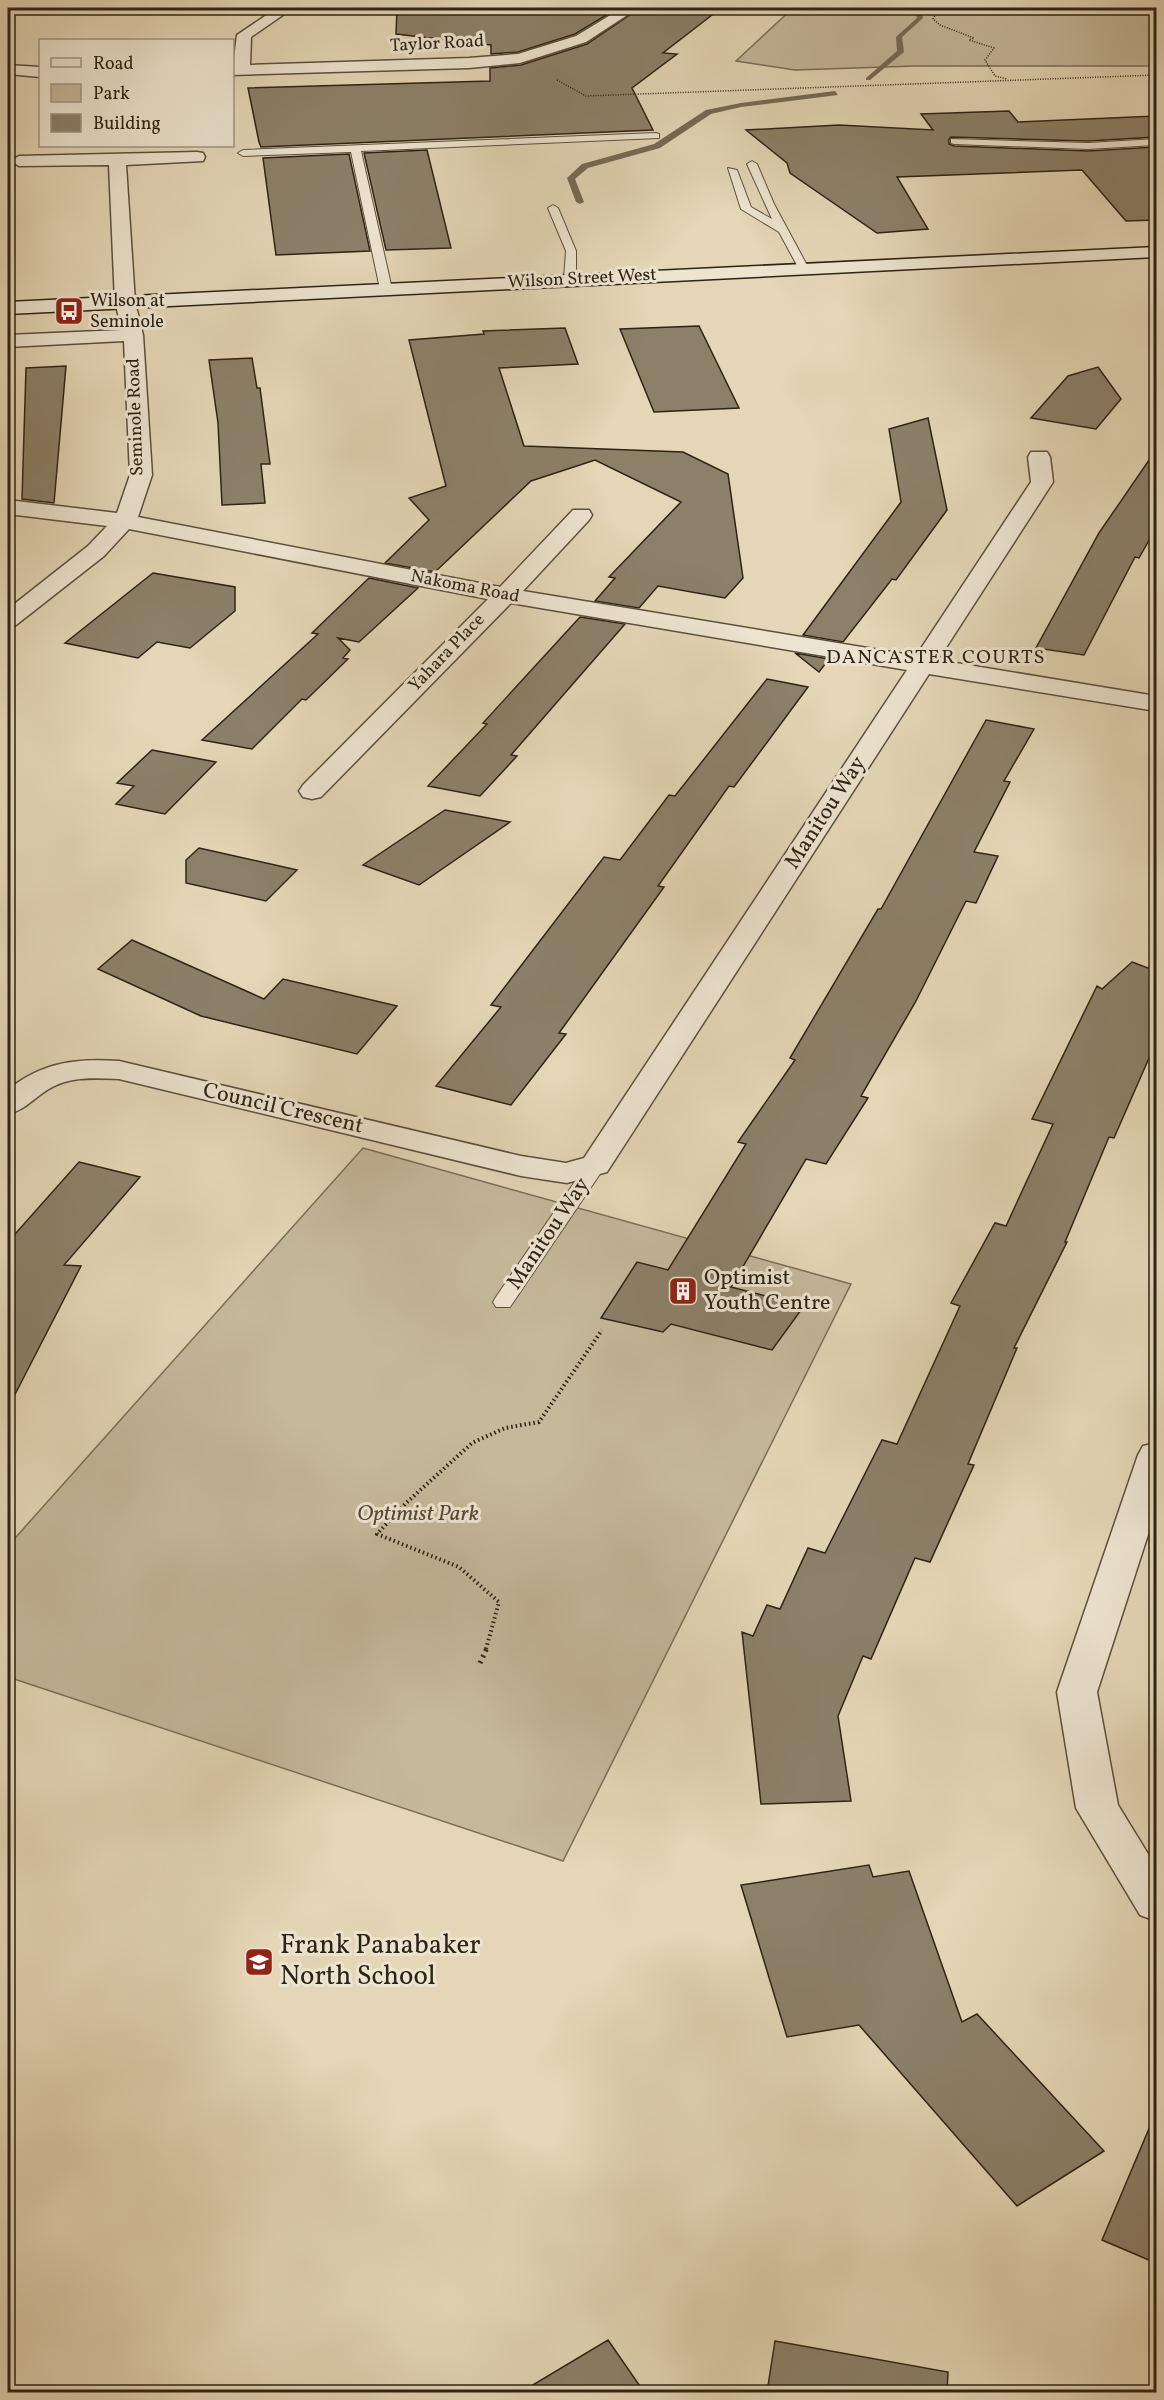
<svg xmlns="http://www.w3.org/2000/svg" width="1164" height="2400" font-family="Vollkorn,serif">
  <rect width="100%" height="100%" fill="#e4d6b6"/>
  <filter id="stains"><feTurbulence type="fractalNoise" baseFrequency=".00333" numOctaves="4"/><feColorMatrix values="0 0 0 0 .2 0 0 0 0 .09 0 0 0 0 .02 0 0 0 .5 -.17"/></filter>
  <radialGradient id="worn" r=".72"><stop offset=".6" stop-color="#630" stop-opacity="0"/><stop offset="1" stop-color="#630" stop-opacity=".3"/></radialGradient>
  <path fill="#c5b89b" stroke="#796e58" stroke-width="1.5" d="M 793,8 L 1156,8 L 1156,66 L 915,66 L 795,70 L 736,61 Z
    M 363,1148 L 851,1284 L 563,1861 L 8,1677 L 8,1546 Z"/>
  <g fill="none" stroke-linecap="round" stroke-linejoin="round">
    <path fill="#766a56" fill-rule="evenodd" d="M 914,8 L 920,8 L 923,18 L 902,37 L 904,52 L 870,80 L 866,80 L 866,78 L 897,51 L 896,37 L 917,18 Z
      M 835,91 L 838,95 L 741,107 L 711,114 L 660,148 L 588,168 L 575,179 L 584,202 L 580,204 L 576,202 L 567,178 L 582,164 L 654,144 L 706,110 L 741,103 Z"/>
  </g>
  <path fill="#8c8069" stroke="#2d2316" stroke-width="1.5" d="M 397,8 L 618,8 L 575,34 L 518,52 L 491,54 L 491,45 L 396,34 Z
    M 640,8 L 721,8 L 663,53 L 677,54 L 632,88 L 653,130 L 261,147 L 259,142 L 248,88 L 490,81 L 490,68 L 521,65 L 587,44 Z
    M 1009,111 L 1018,122 L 1156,116 L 1156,137 L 1088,141 L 951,137 L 949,139 L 949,144 L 954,146 L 1088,151 L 1156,147 L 1156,220 L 1126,221 L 1082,170 L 897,177 L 928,229 L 877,233 L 790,173 L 787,163 L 746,130 L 839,125 L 933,130 L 921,114 Z
    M 427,150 L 451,248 L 386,250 L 364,153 Z
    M 349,154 L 370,251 L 276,255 L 263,158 Z
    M 699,326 L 739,408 L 654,412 L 620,329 Z
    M 565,328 L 578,364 L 499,368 L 524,446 L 683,452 L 728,474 L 743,578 L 725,598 L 658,586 L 639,608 L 595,601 L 615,578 L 609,577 L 681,502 L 595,460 L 531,481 L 435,572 L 385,563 L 429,520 L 409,498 L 446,486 L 409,340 L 484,334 L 483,331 Z
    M 252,358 L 257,388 L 260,388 L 270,464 L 261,464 L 265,503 L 222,505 L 218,423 L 209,360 Z
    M 66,366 L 54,503 L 22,499 L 26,368 Z
    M 1098,367 L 1121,399 L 1096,429 L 1031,418 L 1068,376 Z
    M 928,418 L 947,510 L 896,580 L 892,579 L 843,642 L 803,635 L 901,502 L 889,429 Z
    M 1156,450 L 1156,528 L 1139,558 L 1135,557 L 1084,655 L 1036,648 L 1099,533 Z
    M 153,573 L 235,587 L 235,611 L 190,648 L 157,642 L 138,658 L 65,643 Z
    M 369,578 L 418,588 L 359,642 L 338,638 L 350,650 L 343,658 L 348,659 L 306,700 L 302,699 L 252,749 L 202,740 L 318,634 L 312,633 Z
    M 580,617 L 625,624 L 511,755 L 517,756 L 480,796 L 428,786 L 487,724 L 483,723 Z
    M 795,653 L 829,659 L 819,672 Z
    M 767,679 L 808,687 L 734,787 L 729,786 L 658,886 L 664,887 L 559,1033 L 566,1034 L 511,1105 L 436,1086 L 501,1007 L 491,1005 L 604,857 L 620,860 L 669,795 L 675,796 Z
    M 986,720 L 1034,729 L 1004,781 L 1010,782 L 974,852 L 998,856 L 976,903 L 966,901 L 916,1001 L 861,1096 L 868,1098 L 826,1164 L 806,1159 L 731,1287 L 804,1306 L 772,1350 L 671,1324 L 663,1332 L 601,1318 L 637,1262 L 668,1270 L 746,1144 L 738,1142 L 795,1060 L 790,1058 L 878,909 L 881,909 Z
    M 152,750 L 216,762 L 165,814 L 116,804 L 134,786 L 117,783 Z
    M 445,810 L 510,822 L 419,885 L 363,865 Z
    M 199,848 L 297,870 L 266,901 L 186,883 L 186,860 Z
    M 132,940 L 264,999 L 283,979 L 397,1006 L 357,1054 L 201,1016 L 98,969 Z
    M 1132,962 L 1156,971 L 1156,1042 L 1114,1138 L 1109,1137 L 1065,1242 L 1067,1242 L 1014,1348 L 1017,1348 L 968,1464 L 974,1465 L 930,1562 L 915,1558 L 871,1659 L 863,1656 L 838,1716 L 851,1801 L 761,1804 L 742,1632 L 753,1636 L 767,1605 L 780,1609 L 808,1548 L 825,1553 L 882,1440 L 897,1444 L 960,1306 L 951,1303 L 995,1223 L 1006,1226 L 1053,1124 L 1032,1119 L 1097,986 L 1102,989 Z
    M 79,1162 L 140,1177 L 64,1265 L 81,1266 L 8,1408 L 8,1242 Z
    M 869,1865 L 873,1877 L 909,1871 L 962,2022 L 977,2014 L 1104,2151 L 1017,2206 L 859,2025 L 787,2037 L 741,1885 Z
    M 1156,2112 L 1156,2263 L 1102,2240 Z
    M 608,2340 L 644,2392 L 521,2392 Z
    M 775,2341 L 948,2372 L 947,2392 L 767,2392 Z"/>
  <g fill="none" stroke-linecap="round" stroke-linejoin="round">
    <g stroke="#5b503e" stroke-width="2">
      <path id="service" d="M 656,133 L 659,134 L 659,138 L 361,151 L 392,289 L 386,292 L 380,289 L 351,152 L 243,156 L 238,153 L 243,150 Z
        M 951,139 L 1088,143 L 1156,139 L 1156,145 L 1088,149 L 954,144 L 951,143 Z
        M 752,161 L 757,164 L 774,204 L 809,269 L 808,271 L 800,271 L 779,232 L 741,209 L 728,168 L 737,170 L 751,207 L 772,219 L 747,164 Z
        M 553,205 L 558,208 L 576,251 L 576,279 L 570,282 L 564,279 L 566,251 L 548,208 Z
        M 596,1159 L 606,1165 L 510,1307 L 496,1307 L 493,1302 L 496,1297 L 589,1161 Z"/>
    </g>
    <g stroke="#5b503e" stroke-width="3">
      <path id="minor" d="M 277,8 L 293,8 L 251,37 L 250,65 L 469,58 L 518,54 L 576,36 L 622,8 L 638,8 L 586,42 L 520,63 L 469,68 L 232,75 L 237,35 Z
        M 8,65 L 40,67 L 40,77 L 8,74 Z
        M 197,152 L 203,153 L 205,157 L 203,161 L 126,165 L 135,302 L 143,335 L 152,475 L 138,517 L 500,587 L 573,510 L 589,510 L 592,515 L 589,520 L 523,591 L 916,656 L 1031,482 L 1028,457 L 1031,452 L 1047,452 L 1050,457 L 1053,482 L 938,660 L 1156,696 L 1156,711 L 929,674 L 607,1172 L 567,1183 L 521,1176 L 119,1079 C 93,1078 69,1076 47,1090 C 33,1099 23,1111 8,1114 L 8,1090 C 41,1062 78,1058 119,1061 L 521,1156 L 566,1163 L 584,1158 L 907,670 L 511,603 L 321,797 L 312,799 L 303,797 L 299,791 L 303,785 L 488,599 L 129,529 L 104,556 L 16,625 L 8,627 L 8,609 L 88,546 L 107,526 L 8,514 L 8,500 L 117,513 L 130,475 L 124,341 L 8,347 L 8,335 L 122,330 L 115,302 L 109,165 L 19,166 L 11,161 L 19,156 Z
        M 1156,1443 L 1156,1510 L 1097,1692 L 1118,1805 L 1156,1867 L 1156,1921 L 1140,1915 L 1076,1808 L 1057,1692 L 1138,1455 L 1143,1446 Z"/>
    </g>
    <g stroke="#2d2316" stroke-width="3">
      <path id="secondary" d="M 1156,247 L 1156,257 L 8,314 L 8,302 Z"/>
    </g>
    <path stroke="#2d2316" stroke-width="1.5" stroke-dasharray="1 1.5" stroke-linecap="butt" d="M 957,8 L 937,12 L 933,19 L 940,25 L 974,38 L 969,40 L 994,48 L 985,60 L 995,76 L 1007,79
      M 557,80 L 586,96 L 1156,75"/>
    <path stroke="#2d2316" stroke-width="4" stroke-dasharray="1.5 3" stroke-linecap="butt" d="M 486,1649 L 499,1602 L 459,1567 L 377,1534 L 405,1504 L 472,1443 L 505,1428 L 539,1422 L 602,1330"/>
    <path stroke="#2d2316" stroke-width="5" stroke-dasharray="2 4.5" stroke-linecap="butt" d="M 480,1663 L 487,1648"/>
    <use href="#service" fill="#ede4d0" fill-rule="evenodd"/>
    <use href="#minor" fill="#ede4d0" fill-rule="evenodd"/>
    <use href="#secondary" fill="#ede4d0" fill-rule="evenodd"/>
  </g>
  <defs>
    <g id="bus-square" transform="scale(1.5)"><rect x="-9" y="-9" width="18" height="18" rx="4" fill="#8f2418" stroke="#ede4d0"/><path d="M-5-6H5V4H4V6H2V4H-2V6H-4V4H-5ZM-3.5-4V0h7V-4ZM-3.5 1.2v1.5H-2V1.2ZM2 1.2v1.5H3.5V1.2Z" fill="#fff"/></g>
    <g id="building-square" transform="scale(1.5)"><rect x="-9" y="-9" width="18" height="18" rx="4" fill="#8f2418" stroke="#ede4d0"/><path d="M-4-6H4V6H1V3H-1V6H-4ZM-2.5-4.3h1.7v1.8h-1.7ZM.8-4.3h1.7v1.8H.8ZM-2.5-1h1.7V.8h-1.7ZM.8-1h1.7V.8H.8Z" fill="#fff"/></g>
    <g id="school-square" transform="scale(1.5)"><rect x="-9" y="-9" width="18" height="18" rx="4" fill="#8f2418" stroke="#ede4d0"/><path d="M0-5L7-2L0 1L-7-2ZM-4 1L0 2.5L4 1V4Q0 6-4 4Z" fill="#fff"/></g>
  </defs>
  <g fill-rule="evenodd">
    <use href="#bus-square" x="69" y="311"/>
    <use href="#building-square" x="683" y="1291"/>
    <use href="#school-square" x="259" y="1962"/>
  </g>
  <g text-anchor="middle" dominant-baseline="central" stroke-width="6" stroke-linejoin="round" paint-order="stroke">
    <g font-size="18" fill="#2d2316" stroke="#ede4d0">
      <text transform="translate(437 44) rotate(-3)">Taylor Road</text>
      <text transform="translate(582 279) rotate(-3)">Wilson Street West</text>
      <text transform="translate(136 417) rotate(-92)">Seminole Road</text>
      <text transform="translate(465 587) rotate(11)">Nakoma Road</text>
      <text transform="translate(447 653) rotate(-46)">Yahara Place</text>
    </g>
    <g font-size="18" fill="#2d2316" stroke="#ede4d0" text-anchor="start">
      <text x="90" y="301">Wilson at<tspan x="90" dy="21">Seminole</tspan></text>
    </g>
    <g font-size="20" letter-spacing="1.5" fill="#2d2316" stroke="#ede4d0">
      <text x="936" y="658">DANCASTER COURTS</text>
    </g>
    <g font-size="22" fill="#2d2316" stroke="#ede4d0">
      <text transform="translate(826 813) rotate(-57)">Manitou Way</text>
      <text transform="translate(283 1109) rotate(13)">Council Crescent</text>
      <text transform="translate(549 1234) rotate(-56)">Manitou Way</text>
    </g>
    <g font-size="22" fill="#2d2316" stroke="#ede4d0" text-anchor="start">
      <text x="704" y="1278">Optimist<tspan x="704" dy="25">Youth Centre</tspan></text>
    </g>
    <g font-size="22" font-style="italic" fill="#534837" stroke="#ede4d0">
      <text x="418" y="1514">Optimist Park</text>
    </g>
    <g font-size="27" fill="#2d2316" stroke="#ede4d0" text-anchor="start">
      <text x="280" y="1946">Frank Panabaker<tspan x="280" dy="31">North School</tspan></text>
    </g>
  </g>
  <rect width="1164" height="2400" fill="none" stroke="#e4d6b6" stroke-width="30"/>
  <rect x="9" y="9" width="1146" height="2382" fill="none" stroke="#2d2316" stroke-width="3"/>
  <rect x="15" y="15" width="1134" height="2370" fill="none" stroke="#2d2316" stroke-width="1.5"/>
  <rect x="39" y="39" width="195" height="108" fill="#ede4d0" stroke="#a09786" stroke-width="1.5"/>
  <rect x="51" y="58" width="30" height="9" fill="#ede4d0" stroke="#a09786" stroke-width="1.5"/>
  <text x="93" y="69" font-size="18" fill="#2d2316">Road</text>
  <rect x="51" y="84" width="30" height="18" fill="#c5b89b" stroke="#a09786" stroke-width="1.5"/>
  <text x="93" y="99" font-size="18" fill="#2d2316">Park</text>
  <rect x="51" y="114" width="30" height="18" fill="#8c8069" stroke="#a09786" stroke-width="1.5"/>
  <text x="93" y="129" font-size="18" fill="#2d2316">Building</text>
  <rect width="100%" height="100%" filter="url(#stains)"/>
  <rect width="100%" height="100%" fill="url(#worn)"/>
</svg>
